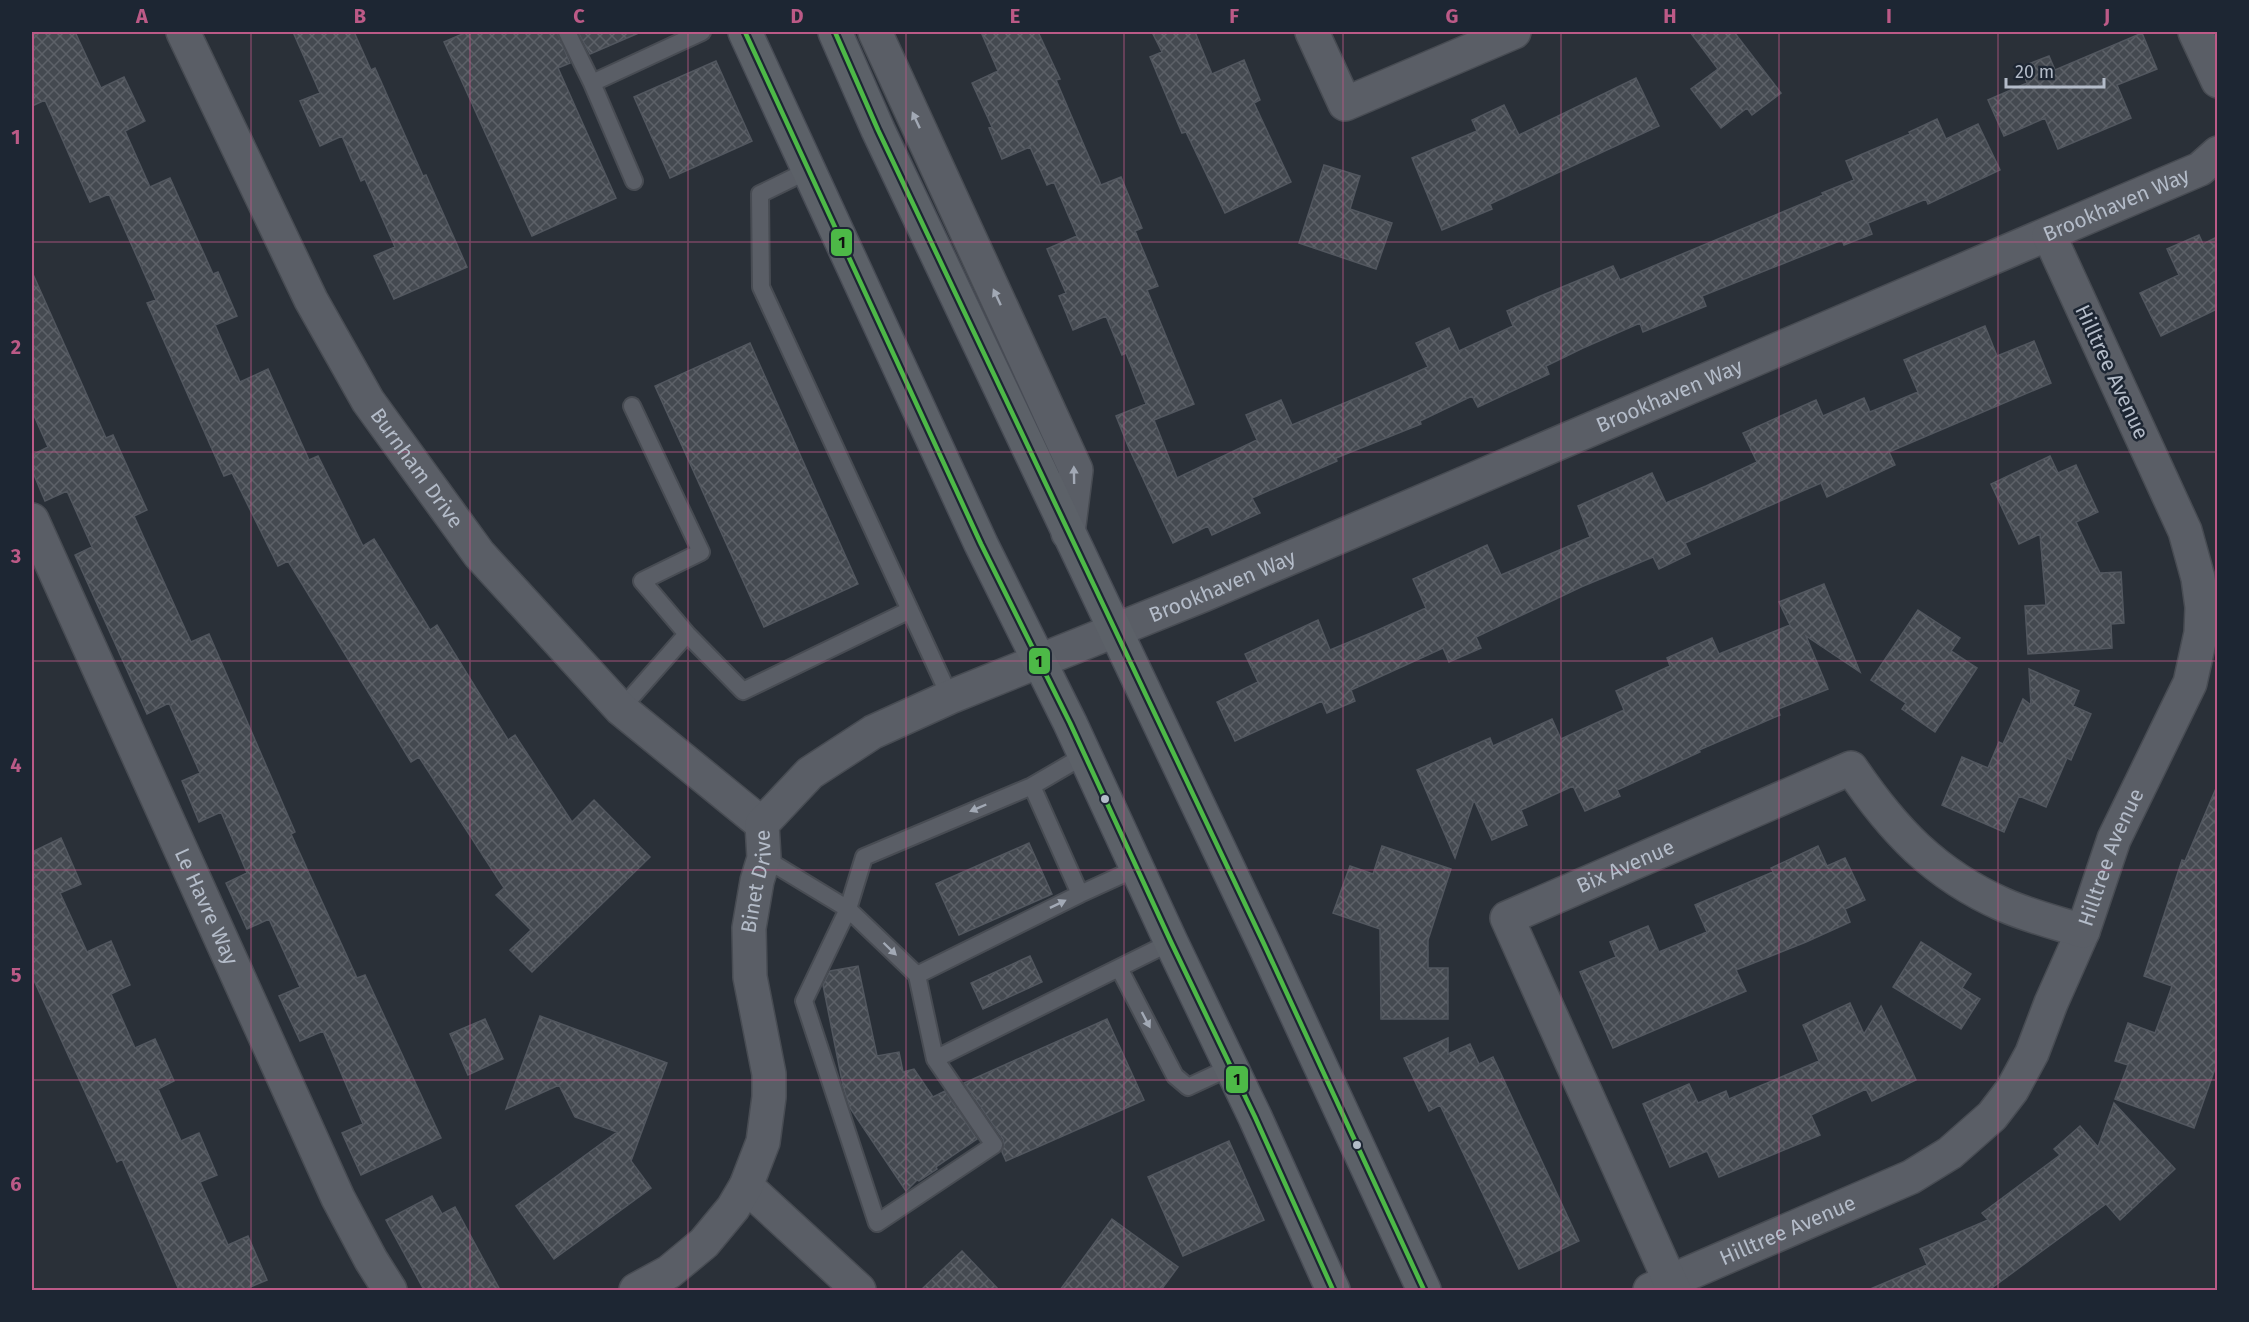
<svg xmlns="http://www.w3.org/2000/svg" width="2249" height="1322" font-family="'Fira Sans',sans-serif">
  <defs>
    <pattern id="building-cross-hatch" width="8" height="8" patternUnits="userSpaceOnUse" patternTransform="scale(1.5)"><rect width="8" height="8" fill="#444950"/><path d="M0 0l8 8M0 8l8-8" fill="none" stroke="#5d6168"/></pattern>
  </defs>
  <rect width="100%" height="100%" fill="#2a3038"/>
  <path fill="url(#building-cross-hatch)" stroke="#52575f" stroke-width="1.5" d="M 32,32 L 75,32 L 101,88 L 124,77 L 145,121 L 125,131 L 150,187 L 170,178 L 213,274 L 218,272 L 237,316 L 215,325 L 240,382 L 268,369 L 309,460 L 318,456 L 363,546 L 374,539 L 430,630 L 437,625 L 508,740 L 515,735 L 572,822 L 594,800 L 650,857 L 532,972 L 510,950 L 531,930 L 496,895 L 504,888 L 419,757 L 411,762 L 288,561 L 278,566 L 232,473 L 224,476 L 147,303 L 156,300 L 109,194 L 90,202 L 45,100 L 32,106 Z
    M 293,32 L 354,32 L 371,70 L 375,68 L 423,176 L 426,175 L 467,267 L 394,299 L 374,256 L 395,247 L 365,179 L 361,181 L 342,136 L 320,146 L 300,101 L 320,93 Z
    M 467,32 L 557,32 L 570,63 L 558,68 L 616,198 L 532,236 L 444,42 Z
    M 578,32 L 641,32 L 590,54 Z
    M 981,32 L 1038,32 L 1060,79 L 1056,80 L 1101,185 L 1121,177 L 1142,228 L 1135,231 L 1158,286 L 1147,290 L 1194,404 L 1154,420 L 1177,478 L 1257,440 L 1246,415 L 1281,400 L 1292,425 L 1397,381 L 1428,367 L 1416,343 L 1449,328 L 1459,351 L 1513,326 L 1507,311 L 1538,297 L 1613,266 L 1620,280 L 1823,195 L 1822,193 L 1854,180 L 1846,161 L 1910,134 L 1909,132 L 1937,119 L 1946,139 L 1978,124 L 2000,170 L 1928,204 L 1926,199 L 1868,223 L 1872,234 L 1844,245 L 1842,240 L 1702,296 L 1706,306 L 1643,332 L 1640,323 L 1583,348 L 1546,366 L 1549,374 L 1478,407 L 1472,396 L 1420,421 L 1421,424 L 1336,458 L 1337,461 L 1252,498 L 1260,513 L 1212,535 L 1208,526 L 1173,543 L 1128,446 L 1116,416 L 1146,404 L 1126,353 L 1122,355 L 1106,316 L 1073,330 L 1059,296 L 1066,293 L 1047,249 L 1077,236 L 1054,182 L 1047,185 L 1030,147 L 1002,159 L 989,128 L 992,127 L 972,83 L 998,71 Z
    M 1152,32 L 1195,32 L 1212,74 L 1244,60 L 1260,100 L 1254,103 L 1291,182 L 1225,213 L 1186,132 L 1182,133 L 1150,57 L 1162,52 Z
    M 1690,32 L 1734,32 L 1781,93 L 1752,115 L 1747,108 L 1721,128 L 1691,89 L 1718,69 Z
    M 2142,33 L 2157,69 L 2117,85 L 2131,118 L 2058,149 L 2045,118 L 2004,136 L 1988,100 L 2027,83 L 2021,67 L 2049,56 L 2055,70 Z
    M 716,61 L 752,141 L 670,178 L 634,97 Z
    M 1636,78 L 1659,126 L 1490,204 L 1492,209 L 1442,230 L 1412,158 L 1477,131 L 1472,120 L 1504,105 L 1519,135 Z
    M 1324,165 L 1360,176 L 1350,209 L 1392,223 L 1376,269 L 1299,243 Z
    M 2199,235 L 2203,244 L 2217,237 L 2217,309 L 2161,336 L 2140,293 L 2179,275 L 2167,249 Z
    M 32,272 L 106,438 L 113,435 L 147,510 L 134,516 L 191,642 L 209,634 L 295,832 L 291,834 L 357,978 L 365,975 L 441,1138 L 361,1175 L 342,1133 L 363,1124 L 323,1031 L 300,1041 L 279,996 L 300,987 L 269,919 L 247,929 L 226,883 L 247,873 L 221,812 L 199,822 L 182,781 L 200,773 L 169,703 L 147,714 L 75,555 L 92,547 L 67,491 L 45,501 L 32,470 L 32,455 L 48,447 L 32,411 Z
    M 1985,326 L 1997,356 L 2034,341 L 2051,383 L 1889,452 L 1895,465 L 1827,497 L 1821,483 L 1685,543 L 1690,554 L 1659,569 L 1653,557 L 1581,587 L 1476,637 L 1481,648 L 1449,662 L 1443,648 L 1351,690 L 1355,701 L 1327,713 L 1322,701 L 1235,741 L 1217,702 L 1258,682 L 1245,654 L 1318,620 L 1330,650 L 1378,630 L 1426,608 L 1413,579 L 1487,545 L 1501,575 L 1590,537 L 1578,506 L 1652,473 L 1666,503 L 1706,486 L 1757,462 L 1743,433 L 1816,400 L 1823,416 L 1864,398 L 1870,412 L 1918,392 L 1904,360 Z
    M 750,343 L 858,584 L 764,627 L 655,386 Z
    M 2050,456 L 2058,473 L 2076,465 L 2098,512 L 2076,522 L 2100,573 L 2121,572 L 2124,623 L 2111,624 L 2112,648 L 2028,654 L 2025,606 L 2046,605 L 2040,534 L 2019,544 L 1991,484 Z
    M 1824,584 L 1860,672 L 1806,636 L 1828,689 L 1778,709 L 1780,715 L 1699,750 L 1700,752 L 1617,790 L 1620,796 L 1585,811 L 1573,786 L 1521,810 L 1527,825 L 1492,840 L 1474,800 L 1455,858 L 1417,770 L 1490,738 L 1493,746 L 1552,719 L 1561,739 L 1624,710 L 1616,691 L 1670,666 L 1667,658 L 1712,638 L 1719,654 L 1790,625 L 1779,602 Z
    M 1918,610 L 1960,638 L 1951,651 L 1977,668 L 1935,732 L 1902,709 L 1906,703 L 1871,680 Z
    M 2029,669 L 2079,691 L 2073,706 L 2091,714 L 2071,760 L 2067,758 L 2046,807 L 2019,796 L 2004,832 L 1942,805 L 1962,757 L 1988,768 L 1999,742 L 2003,744 L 2023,699 L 2031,705 Z
    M 2217,786 L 2217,1063 L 2194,1128 L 2115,1099 L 2128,1065 L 2115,1061 L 2128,1023 L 2155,1033 L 2172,986 L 2144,976 L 2182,860 L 2185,861 Z
    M 61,838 L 81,884 L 60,893 L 87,952 L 111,941 L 130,985 L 111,994 L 135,1048 L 155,1039 L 174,1081 L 158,1089 L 181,1141 L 199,1133 L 217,1175 L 200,1182 L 228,1245 L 248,1236 L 267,1280 L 243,1290 L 179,1290 L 122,1159 L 117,1162 L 32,976 L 32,852 Z
    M 1029,843 L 1052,894 L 959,935 L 936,884 Z
    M 1382,846 L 1451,869 L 1428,940 L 1428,968 L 1448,968 L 1448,1019 L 1381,1019 L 1380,929 L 1333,913 L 1350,866 L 1373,874 Z
    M 1818,846 L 1827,866 L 1845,858 L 1865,900 L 1845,909 L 1850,922 L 1806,942 L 1736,970 L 1746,991 L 1613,1048 L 1580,972 L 1616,957 L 1610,942 L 1648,926 L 1659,952 L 1707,932 L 1695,905 L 1773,872 L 1771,868 Z
    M 1921,942 L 1971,974 L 1962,988 L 1980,999 L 1961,1029 L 1893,987 Z
    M 1030,956 L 1042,982 L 983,1009 L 971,983 Z
    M 858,966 L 877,1056 L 899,1052 L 903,1072 L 914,1069 L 933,1097 L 945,1091 L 977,1139 L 936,1167 L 937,1169 L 919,1181 L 917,1180 L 906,1191 L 850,1108 L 843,1086 L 823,985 L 830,971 Z
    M 1850,1003 L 1864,1034 L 1881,1006 L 1916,1080 L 1872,1101 L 1866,1089 L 1811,1115 L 1820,1135 L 1719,1177 L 1707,1151 L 1670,1167 L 1643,1104 L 1689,1084 L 1698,1103 L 1726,1091 L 1729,1099 L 1819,1061 L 1803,1025 Z
    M 540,1016 L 667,1063 L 631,1161 L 651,1188 L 554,1259 L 516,1206 L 617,1132 L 575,1117 L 559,1085 L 506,1109 Z
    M 485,1019 L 503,1059 L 468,1075 L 450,1034 Z
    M 1107,1019 L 1144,1100 L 1006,1161 L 1002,1152 L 1004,1145 L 1003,1139 L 964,1083 Z
    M 1448,1038 L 1448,1054 L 1470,1044 L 1479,1064 L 1493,1057 L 1579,1241 L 1519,1269 L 1440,1105 L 1429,1111 L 1404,1058 Z
    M 2114,1103 L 2175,1169 L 2120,1220 L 2106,1204 L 1989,1290 L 1868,1290 L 1927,1265 L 1920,1249 L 1988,1220 L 1982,1213 L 2060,1155 L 2054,1149 L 2080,1126 L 2098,1147 Z
    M 1229,1141 L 1264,1220 L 1183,1256 L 1148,1177 Z
    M 432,1196 L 442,1214 L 455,1207 L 500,1290 L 424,1290 L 386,1220 Z
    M 1112,1219 L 1178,1267 L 1161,1290 L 1060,1290 Z
    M 962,1251 L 999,1290 L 921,1290 Z"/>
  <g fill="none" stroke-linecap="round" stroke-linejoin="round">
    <g stroke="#484c53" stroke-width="20">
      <path id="lane" d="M 567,32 L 592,83 L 702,32
        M 592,83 L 634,181
        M 809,170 L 760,194 L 761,287 L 950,697
        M 632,406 L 701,552 L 642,581 L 687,634
        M 621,709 L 687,634 L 743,691 L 910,610
        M 1085,755 L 1032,786 L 864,857 L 848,909 L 917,975 L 1080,894 L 1137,868
        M 1032,786 L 1080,894
        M 764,858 L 848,909 L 804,1001 L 877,1223 L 994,1145 L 935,1059 L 1171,942
        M 1119,968 L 1175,1076 L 1188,1087 L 1231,1067
        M 917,975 L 935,1059"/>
    </g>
    <g stroke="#484c53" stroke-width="36">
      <g id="street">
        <path id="s1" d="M 183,32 L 311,300 L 368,401 L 479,554 L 621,709 L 762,824"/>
        <path d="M 875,32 L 1076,470 L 1068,533"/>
        <path d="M 1312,32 L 1345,104 L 1514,32"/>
        <path d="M 2195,32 L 2218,81"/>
        <path id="s2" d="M 32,520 L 338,1198 L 371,1260 L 390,1290"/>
        <path d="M 746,1186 L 859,1290"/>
        <path id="s3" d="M 636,1290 L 669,1272 L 704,1243 L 733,1208 L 746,1186 L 763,1142 L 769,1097 L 769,1074 L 750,977 L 749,928 L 757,881 L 764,858 L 762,824 L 810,773 L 873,732 L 950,697 L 1203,595 L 2200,169 L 2218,153"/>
        <path id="s4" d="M 1650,1290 L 1911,1177 L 1950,1153 L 1992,1116 L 2012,1090 L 2032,1053 L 2051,1003 L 2083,931 L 2114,839 L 2190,683 L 2201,633 L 2202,607 L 2198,578 L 2185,531 L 2049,235"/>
        <path id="s5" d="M 1674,1290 L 1507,918 L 1851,768 C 1893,830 1934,874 2004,905 C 2029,916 2057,923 2083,931"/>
      </g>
    </g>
    <g stroke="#484c55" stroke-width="36">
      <path id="primary" d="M 745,32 L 981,544 L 1070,723 L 1171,942 L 1255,1117 L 1333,1290
        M 835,32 L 878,130 L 1264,944 L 1424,1290"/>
    </g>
    <use href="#lane" stroke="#5a5e66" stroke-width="16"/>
    <use href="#street" stroke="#5a5e66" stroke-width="33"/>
    <use href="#primary" stroke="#5c6168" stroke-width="33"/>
    <g stroke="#1d2633" stroke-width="9">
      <path id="bus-1" d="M 745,32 L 981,544 L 1070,723 L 1171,942 L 1255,1117 L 1333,1290
        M 835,32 L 878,130 L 1264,944 L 1424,1290"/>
    </g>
    <use href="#bus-1" stroke="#4db947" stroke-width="4.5"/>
  </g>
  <defs><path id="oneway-solid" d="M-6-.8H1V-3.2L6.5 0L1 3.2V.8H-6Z" transform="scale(1.5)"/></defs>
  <g fill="#a2a9b5">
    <use href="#oneway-solid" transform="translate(916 120) rotate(-115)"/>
    <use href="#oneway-solid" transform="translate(997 297) rotate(-115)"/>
    <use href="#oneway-solid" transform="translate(1074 475) rotate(-91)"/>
    <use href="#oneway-solid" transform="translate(978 808) rotate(157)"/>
    <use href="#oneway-solid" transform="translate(1058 904) rotate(-26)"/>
    <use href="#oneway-solid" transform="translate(890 949) rotate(44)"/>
    <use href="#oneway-solid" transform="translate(1146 1020) rotate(62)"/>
  </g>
  <path fill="none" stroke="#bc5a87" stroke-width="1.5" stroke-opacity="0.55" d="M 251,32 L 251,1290M 470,32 L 470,1290M 688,32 L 688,1290M 906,32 L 906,1290M 1124,32 L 1124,1290M 1343,32 L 1343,1290M 1561,32 L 1561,1290M 1779,32 L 1779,1290M 1998,32 L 1998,1290M 32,242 L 2218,242M 32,452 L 2218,452M 32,661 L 2218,661M 32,870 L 2218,870M 32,1080 L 2218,1080"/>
  <g fill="#b4bcc9" stroke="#1d2633" stroke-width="2">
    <circle cx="1105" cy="799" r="5"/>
    <circle cx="1357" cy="1145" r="5"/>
  </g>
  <g text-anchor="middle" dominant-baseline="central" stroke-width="5" stroke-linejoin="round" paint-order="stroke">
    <g font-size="21" fill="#b4bcc9" stroke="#1d2633">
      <text stroke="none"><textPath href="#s3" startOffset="2019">Brookhaven Way</textPath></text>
      <text transform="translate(2112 372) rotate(65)">Hilltree Avenue</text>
      <text stroke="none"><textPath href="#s3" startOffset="1533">Brookhaven Way</textPath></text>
      <text stroke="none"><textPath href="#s1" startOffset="496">Burnham Drive</textPath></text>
      <text stroke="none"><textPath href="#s3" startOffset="1047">Brookhaven Way</textPath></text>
      <text stroke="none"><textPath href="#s4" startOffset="672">Hilltree Avenue</textPath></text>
      <text stroke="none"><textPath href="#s5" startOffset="537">Bix Avenue</textPath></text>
      <text stroke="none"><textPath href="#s3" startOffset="465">Binet Drive</textPath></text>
      <text stroke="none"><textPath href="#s2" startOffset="424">Le Havre Way</textPath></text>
      <text stroke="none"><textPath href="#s4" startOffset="150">Hilltree Avenue</textPath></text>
    </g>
  </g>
  <g stroke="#1d2633" stroke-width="2">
    <rect x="830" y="228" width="23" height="29" rx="6" fill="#4db947"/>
    <rect x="1028" y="647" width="23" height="28" rx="6" fill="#4db947"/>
    <rect x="1225" y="1065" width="24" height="29" rx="6" fill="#4db947"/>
  </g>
  <g font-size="16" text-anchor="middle" font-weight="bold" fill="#111">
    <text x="842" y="248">1</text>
    <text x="1039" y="667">1</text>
    <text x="1237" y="1085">1</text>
  </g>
  <rect width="2249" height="1322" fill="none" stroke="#1d2633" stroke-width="66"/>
  <path d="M2006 78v9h98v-9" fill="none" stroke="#b4bcc9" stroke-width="3"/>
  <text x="2015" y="78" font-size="18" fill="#b4bcc9" stroke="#1d2633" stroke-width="4.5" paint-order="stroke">20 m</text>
  <rect x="33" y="33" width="2183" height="1256" fill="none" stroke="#bc5a87" stroke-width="2"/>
  <g font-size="20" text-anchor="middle" font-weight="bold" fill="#bc5a87">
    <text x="142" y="23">A</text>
    <text x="360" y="23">B</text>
    <text x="579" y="23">C</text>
    <text x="797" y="23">D</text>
    <text x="1015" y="23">E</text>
    <text x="1234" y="23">F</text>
    <text x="1452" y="23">G</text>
    <text x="1670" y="23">H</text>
    <text x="1889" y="23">I</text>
    <text x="2107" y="23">J</text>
    <text x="16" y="144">1</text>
    <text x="16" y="354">2</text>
    <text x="16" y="563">3</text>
    <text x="16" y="772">4</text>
    <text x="16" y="982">5</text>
    <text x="16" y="1191">6</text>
  </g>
</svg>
